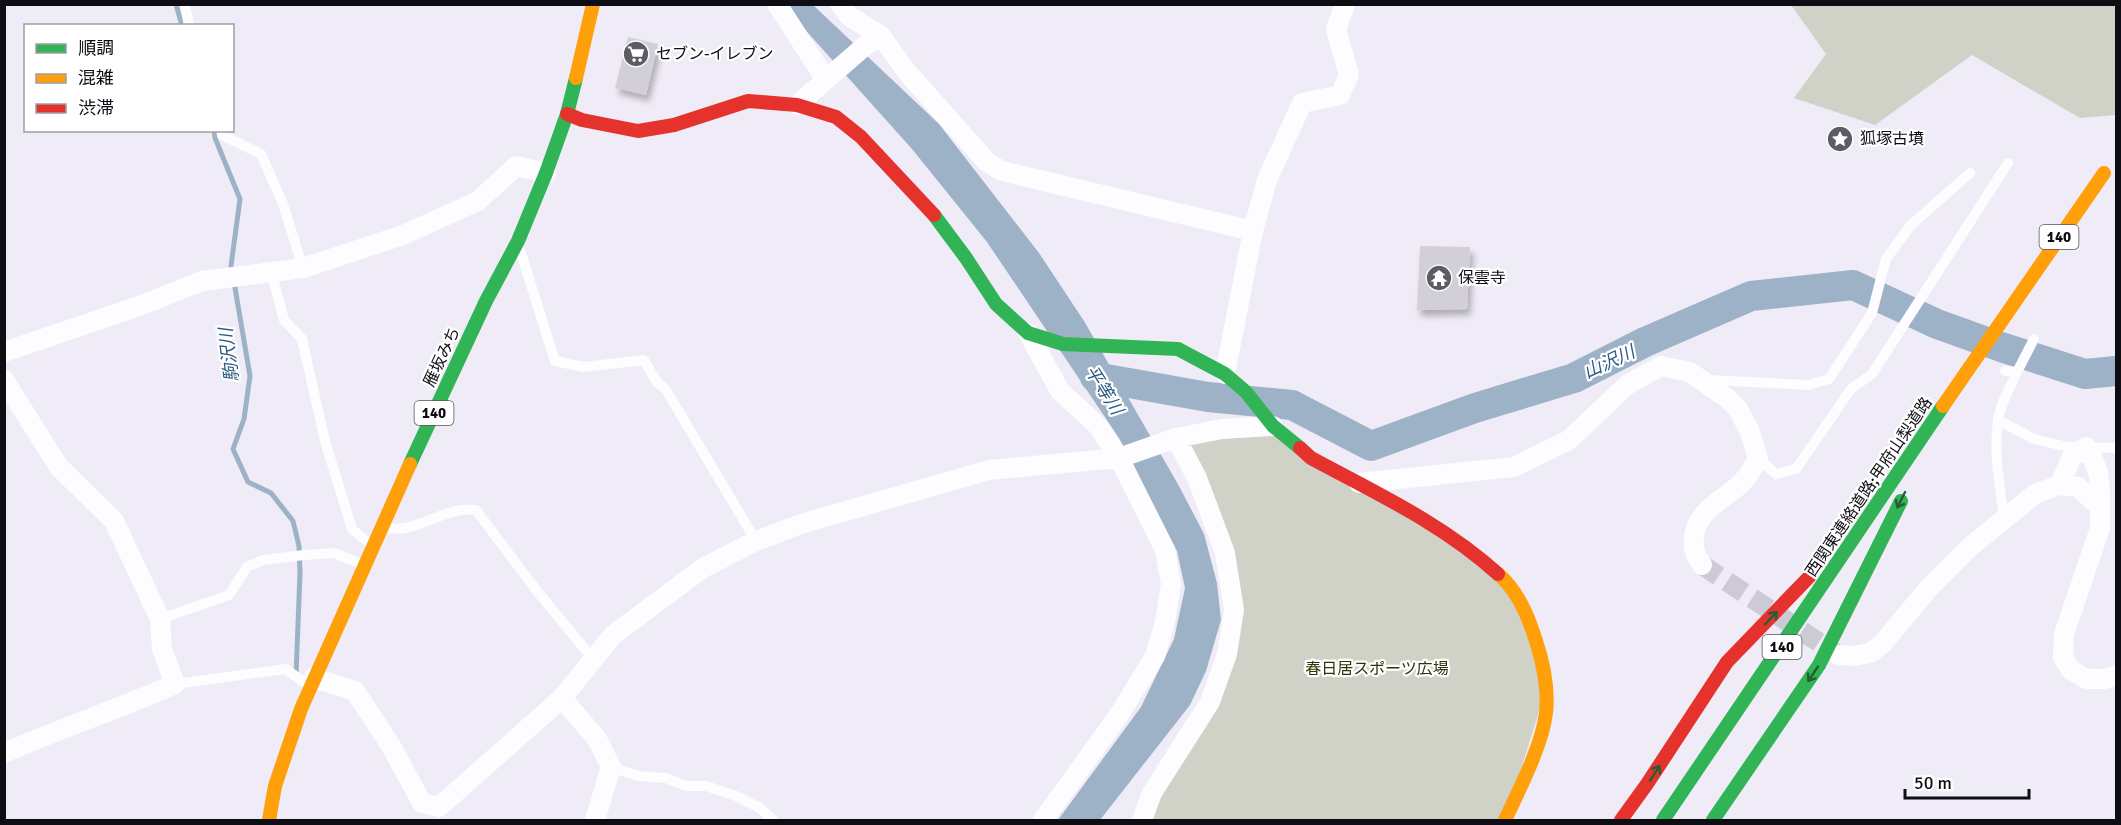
<svg xmlns="http://www.w3.org/2000/svg" width="2121" height="825" font-family="Signika,'Noto Sans JP',sans-serif">
  <defs>
    <filter id="shadow"><feDropShadow dx="3.5" dy="6" stdDeviation="3" flood-color="#0004"/></filter>
  </defs>
  <rect width="100%" height="100%" fill="#efebf7"/>
  <path fill="#d0d1c7" d="M 1791,5 L 2116,5 L 2116,115 L 2080,118 L 1972,55 L 1875,125 L 1794,98 L 1826,54 Z
    M 1273,426 L 1510,584 L 1546,689 L 1505,820 L 1142,820 L 1210,702 L 1234,610 L 1176,438 Z"/>
  <path fill="#9eb2c7" d="M 783,5 L 813,5 L 939,124 L 1039,253 L 1084,321 L 1179,486 L 1204,534 L 1217,583 L 1221,620 L 1206,671 L 1190,705 L 1100,820 L 1058,820 L 1141,707 L 1174,639 L 1185,588 L 1177,551 L 1119,438 L 987,242 L 912,149 Z"/>
  <g fill="none" stroke-linecap="round" stroke-linejoin="round">
    <path stroke="#9eb2c7" stroke-width="5" d="M 176,4 L 182,26
      M 214,130 L 215,138 L 240,199 L 231,266 L 232,273
      M 234,282 L 250,376 L 244,419 L 233,449 L 248,482 L 271,493 L 293,521 L 299,546 L 300,573 L 296,675"/>
    <path stroke="#9eb2c7" stroke-width="30" d="M 1095,377 L 1208,397 L 1292,405 L 1371,446 L 1475,408 L 1574,378 L 1645,342 L 1751,296 L 1853,285 L 1937,324 L 2001,347 L 2085,374 L 2116,371"/>
  </g>
  <path fill="#d2cfd9" filter="url(#shadow)" d="M 628,37 L 658,44 L 646,95 L 615,88 Z
    M 1420,246 L 1470,247 L 1467,309 L 1417,310 Z"/>
  <g fill="none" stroke-linecap="round" stroke-linejoin="round">
    <path stroke="#cdcad5" stroke-width="20" stroke-dasharray="20 10" stroke-linecap="butt" d="M 1702,565 L 1835,653"/>
    <path stroke="#fdfcfe" stroke-width="10" d="M 185,4 L 189,26
      M 221,130 L 222,135 L 261,154 L 283,204 L 303,268
      M 520,250 L 555,361 L 583,367 L 644,360 L 656,381 L 666,390 L 756,541
      M 271,271 L 284,320 L 302,339 L 325,441 L 352,529 L 370,544
      M 2017,372 L 2034,339
      M 1707,380 L 1808,385 L 1829,379 L 1872,313 L 1886,259 L 1911,225 L 1970,173
      M 1998,420 L 2034,439 L 2068,447 L 2116,448
      M 1758,458 L 1776,474 L 1796,469 L 1851,389 L 1872,374 L 2008,163
      M 2004,519 C 2000,486 1993,453 1998,421 C 2000,404 2010,388 2017,372 L 2005,371
      M 387,528 C 411,533 434,515 457,511 C 463,509 470,510 476,510 L 537,591 L 593,659
      M 160,619 L 229,595 L 247,567 L 263,560 L 304,555 L 334,553 L 361,564
      M 175,684 L 286,669 L 302,681 L 308,679
      M 611,767 L 638,776 L 666,778 L 686,786 L 706,786 L 736,796 L 760,808 L 773,820"/>
    <path stroke="#fdfcfe" stroke-width="20" d="M 777,4 L 826,80
      M 840,4 L 849,16 L 881,36 L 906,71 L 987,162 L 1002,171 L 1253,231
      M 797,105 L 867,44 L 881,36
      M 1028,333 L 1060,391 L 1098,426 L 1119,458 L 1165,550 L 1171,584 L 1165,622 L 1155,656 L 1119,715 L 1043,820
      M 4,352 L 142,305 L 202,281 L 303,268 L 403,235 L 478,201 L 516,166 L 546,173
      M 1225,374 L 1253,231 L 1267,180 L 1302,103 L 1340,95 L 1349,75 L 1336,29 L 1345,4
      M 4,380 L 59,467 L 114,521 L 160,619 L 162,649 L 175,684 C 119,709 61,728 4,753
      M 1359,483 L 1514,467 L 1569,440 L 1627,385 L 1661,366 L 1690,372 L 1728,399 L 1738,409 L 1750,432 L 1758,458 C 1754,464 1751,472 1746,478 C 1730,498 1703,504 1695,531 C 1692,545 1694,554 1702,565
      M 2059,485 L 2072,457 L 2086,447 C 2101,470 2100,481 2100,507
      M 1838,655 L 1855,656 L 1870,653 L 1882,644 L 1929,588 L 1970,547 L 2035,494 L 2059,485 L 2078,487 L 2100,507 L 2100,528 L 2064,634 L 2063,657 L 2071,670 L 2086,679 L 2106,679 L 2116,675
      M 314,678 L 355,691 L 391,746 L 422,803 L 439,807 L 562,698 L 613,635 L 703,568 L 756,541 L 801,524 L 989,470 L 1119,458 L 1176,438 L 1222,429 L 1273,426
      M 562,698 L 597,739 L 611,767 L 595,820
      M 1142,820 L 1152,793 L 1210,702 L 1227,654 L 1234,610 L 1225,553 L 1197,478 L 1176,438"/>
    <path stroke="#30b455" stroke-width="14" d="M 934,215 L 966,258 L 996,304 L 1028,333 L 1063,344 L 1178,349 L 1225,374 L 1246,392 L 1273,426 L 1300,448
      M 410,464 L 486,301 L 518,241 L 546,173 L 567,114 L 576,78
      M 1663,820 L 1943,406
      M 1713,820 L 1819,665 L 1901,501"/>
    <path stroke="#ff9f0a" stroke-width="14" d="M 576,78 L 593,4
      M 1943,406 L 2104,173
      M 1498,574 C 1515,588 1526,611 1533,632 C 1542,658 1549,685 1546,713 C 1542,746 1519,790 1505,820
      M 269,820 L 275,786 L 301,709 L 410,464"/>
    <path stroke="#e5322d" stroke-width="14" d="M 567,114 L 582,120 L 638,131 L 674,125 L 748,101 L 797,105 L 836,117 L 861,137 L 934,215
      M 1300,448 L 1311,458 C 1376,493 1443,524 1498,574
      M 1621,820 L 1647,784 L 1727,662 L 1810,576"/>
  </g>
  <defs><path id="oneway-shaft" d="M-6 0H5M1.5-3L5.5 0L1.5 3" fill="none" stroke-width="1.6" stroke-linecap="round" stroke-linejoin="round" transform="scale(1.5)"/></defs>
  <g stroke="#206034">
    <use href="#oneway-shaft" transform="translate(1901 500) rotate(117)"/>
    <use href="#oneway-shaft" transform="translate(1771 618) rotate(-46)"/>
    <use href="#oneway-shaft" transform="translate(1813 674) rotate(124)"/>
    <use href="#oneway-shaft" transform="translate(1655 773) rotate(-57)"/>
  </g>
  <defs>
    <g id="supermarket-disc" transform="scale(1.35)"><circle r="9.5" fill="#5d5b63" stroke="#fff"/><path d="M-6-5.5h2.5l.6 2H6L4.5 2H-2.5L-4.4-4H-6ZM-1.5 3.2a1.3 1.3 0 1 0 .1 0ZM3 3.2a1.3 1.3 0 1 0 .1 0Z" fill="#fff"/></g>
    <g id="sight-disc" transform="scale(1.35)"><circle r="9.5" fill="#5d5b63" stroke="#fff"/><path d="M0-6L1.8-2.2L6-1.7L2.9 1.2L3.7 5.4L0 3.3L-3.7 5.4L-2.9 1.2L-6-1.7L-1.8-2.2Z" fill="#fff"/></g>
    <g id="temple-disc" transform="scale(1.35)"><circle r="9.5" fill="#5d5b63" stroke="#fff"/><path d="M0-6L5-2H3V0L6.5 2.5H4V6H1.5V3h-3V6H-4V2.5H-6.5L-3 0V-2H-5Z" fill="#fff"/></g>
  </defs>
  <g fill-rule="evenodd">
    <use href="#supermarket-disc" x="636" y="54"/>
    <use href="#sight-disc" x="1840" y="139"/>
    <use href="#temple-disc" x="1439" y="278"/>
  </g>
  <g text-anchor="middle" dominant-baseline="central" stroke-width="4.5" stroke-linejoin="round" paint-order="stroke">
    <g fill="#fff" stroke="#57565a" stroke-width="1.5">
      <rect x="2039.5" y="225" width="39" height="24" rx="4.5"/>
      <rect x="414.5" y="401" width="39" height="24" rx="4.5"/>
      <rect x="1762.5" y="635" width="39" height="24" rx="4.5"/>
    </g>
    <g font-size="15" font-weight="bold" fill="#0f0d14">
      <text x="2059" y="237">140</text>
      <text x="434" y="413">140</text>
      <text x="1782" y="647">140</text>
    </g>
    <g font-size="16" fill="#0f0d14" stroke="#fff" text-anchor="start">
      <text x="656" y="54">セブン-イレブン</text>
      <text x="1860" y="139">狐塚古墳</text>
      <text x="1458" y="278">保雲寺</text>
    </g>
    <g font-size="16" fill="#0f0d14" stroke="#fff">
      <text transform="translate(442 357) rotate(-65)">雁坂みち</text>
      <text transform="translate(1869 487) rotate(-56)">西関東連絡道路;甲府山梨道路</text>
    </g>
    <g font-size="16" fill="#2f3407" stroke="#fff">
      <text x="1377" y="669">春日居スポーツ広場</text>
    </g>
    <g font-size="18" font-style="italic" fill="#2c5c81" stroke="#fff">
      <text transform="translate(229 355) rotate(-97)">駒沢川</text>
      <text transform="translate(1609 362) rotate(-25)">山沢川</text>
      <text transform="translate(1104 390) rotate(58)">平等川</text>
    </g>
  </g>
  <rect width="2121" height="825" fill="none" stroke="#0f0d14" stroke-width="12"/>
  <rect x="24" y="24" width="210" height="108" fill="#ffffff" stroke="#9f9ea1" stroke-width="1.5"/>
  <rect x="36" y="44" width="30" height="9" fill="#30b455" stroke="#9f9ea1" stroke-width="1.5"/>
  <text x="78" y="54" font-size="18" fill="#0f0d14">順調</text>
  <rect x="36" y="74" width="30" height="9" fill="#ff9f0a" stroke="#9f9ea1" stroke-width="1.5"/>
  <text x="78" y="84" font-size="18" fill="#0f0d14">混雑</text>
  <rect x="36" y="104" width="30" height="9" fill="#e5322d" stroke="#9f9ea1" stroke-width="1.5"/>
  <text x="78" y="114" font-size="18" fill="#0f0d14">渋滞</text>
  <path d="M1905 789v9h124v-9" fill="none" stroke="#0f0d14" stroke-width="3"/>
  <text x="1914" y="789" font-size="18" fill="#0f0d14" stroke="#ffffff" stroke-width="4.5" paint-order="stroke">50 m</text>
</svg>
